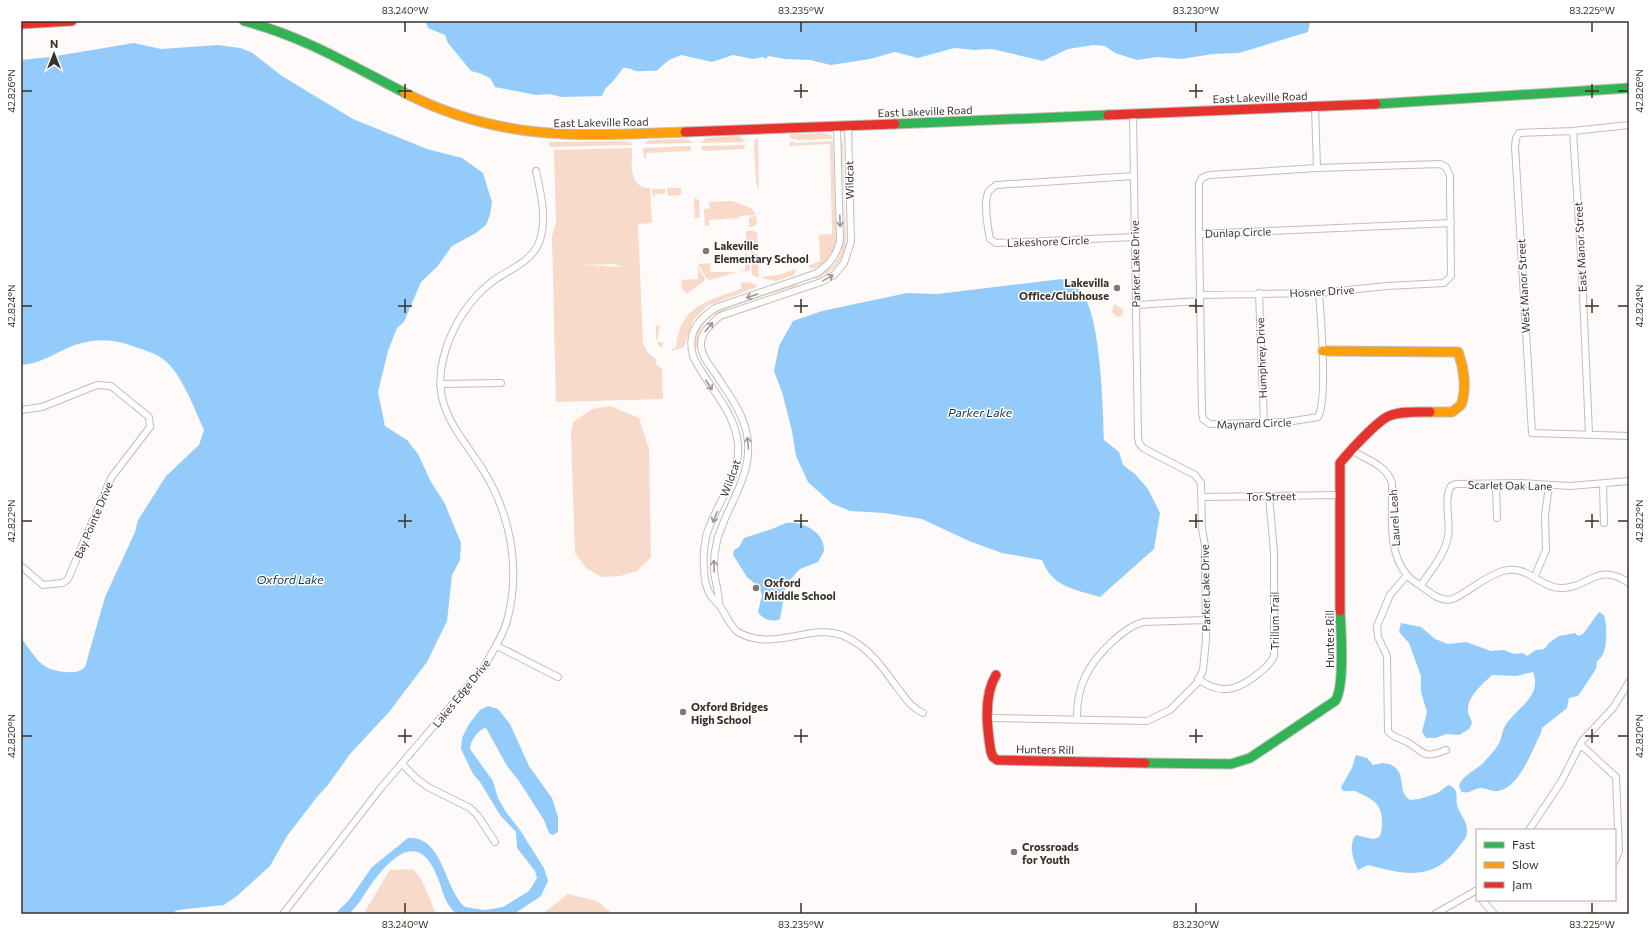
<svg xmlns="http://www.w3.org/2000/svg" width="1650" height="935" font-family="Commissioner,sans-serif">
  <rect width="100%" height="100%" fill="#fdfaf9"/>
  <path fill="#f8dacb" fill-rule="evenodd" d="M 823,133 L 831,135 L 833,139 L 798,140 L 790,138 L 790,134 Z
    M 739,136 L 746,142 L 701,143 L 706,138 Z
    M 680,139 L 688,139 L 693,143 L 644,144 L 650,140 Z
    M 755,139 L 758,139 L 759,190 L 756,183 L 754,145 Z
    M 622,141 L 630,142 L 633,145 L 549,147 L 549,142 Z
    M 790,141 L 797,143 L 833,141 L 836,244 C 834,256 825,265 813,269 L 807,266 L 820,261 L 819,235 L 832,234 L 830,144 L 789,146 Z
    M 843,141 L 846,246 C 841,263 833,272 816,279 L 815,276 C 826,272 834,267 839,257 C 849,241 842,165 841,143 Z
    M 746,145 L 743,149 L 705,151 L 702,150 L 701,146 Z
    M 691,146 L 691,151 L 646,153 L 646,158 L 644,158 L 643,148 Z
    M 632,148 C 632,163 628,188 650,188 L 652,223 L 638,224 L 643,343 L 648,353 L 657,360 L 655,363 L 662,369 L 663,399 L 556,402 L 552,236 L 556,223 L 554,152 L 553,150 ZM 616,264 L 618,266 L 625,267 L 581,265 Z
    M 681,188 L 681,195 L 668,196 L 667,188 Z
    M 652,189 L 665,189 L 665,194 L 655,194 L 655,196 L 653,196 Z
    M 694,198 L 699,200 L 700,218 L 695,218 Z
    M 732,201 L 751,208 L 756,215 L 740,216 L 740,218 L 709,220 L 709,226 L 705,226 L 704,209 L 710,208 L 709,202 Z
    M 756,216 L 757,223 L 753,227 L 749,227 L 749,217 Z
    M 746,231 L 754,231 L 757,233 L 758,245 L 754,248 L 747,248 Z
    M 745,252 L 750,258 L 750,269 L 749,271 L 739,272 L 745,270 Z
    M 751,252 L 754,252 L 758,255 L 759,278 L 752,275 Z
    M 710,263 L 711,272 L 737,272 L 710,280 L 706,278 L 698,264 Z
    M 698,267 L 705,279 L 703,282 L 686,294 L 682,288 L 681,280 L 698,279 Z
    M 796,269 L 794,275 L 776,281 L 761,278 L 762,277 L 782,274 Z
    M 748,282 L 755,284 L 757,287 L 707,306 L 693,321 L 684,347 L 672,351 L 671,349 L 676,348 C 679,306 707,301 741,289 L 741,283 Z
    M 797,283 L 796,286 C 777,292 721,307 708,319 C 700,327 698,336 697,347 L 694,347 L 698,328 L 714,311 Z
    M 1114,304 L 1123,309 L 1123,315 L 1117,317 L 1112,312 Z
    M 656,325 L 660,326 L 657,341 L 663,343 L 662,348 L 659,346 L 656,339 Z
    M 610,406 L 639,418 L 649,449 L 651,557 L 637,571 L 620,576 L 602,577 L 586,568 L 575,553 L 571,434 L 573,422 L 592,409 Z
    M 413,869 L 422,880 L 436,914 L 363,914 L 390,870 Z
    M 568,894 L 597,901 L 613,914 L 542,914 Z"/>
  <path fill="#93ccfa" d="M 425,21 L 1310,21 L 1308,32 L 1239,53 L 1213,54 L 1181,59 L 1157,57 L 1137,60 L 1115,53 L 1105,46 L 1094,45 L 1068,49 L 1043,61 L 992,49 L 974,50 L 954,48 L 918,58 L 895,52 L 870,59 L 831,65 L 810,60 L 785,59 L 768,56 L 766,59 L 763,57 L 753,59 L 733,55 L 712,62 L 681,55 L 669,60 L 656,71 C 649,70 642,72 636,71 C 631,70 629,67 623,68 L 615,79 L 605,89 L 602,96 L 561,97 L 550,94 L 536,95 L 495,87 L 490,78 L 479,73 L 471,71 L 448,43 L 445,35 L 428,28 Z
    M 134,43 L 161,49 L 218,45 L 240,48 L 251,52 L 282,76 L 353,119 L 427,149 L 462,158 L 483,173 L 492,202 L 490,215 L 486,225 L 476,233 L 452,246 L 437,267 L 421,282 L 404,322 L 397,328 L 388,351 L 378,392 L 385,426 L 407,440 L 418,454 L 431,482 L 444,502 L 461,543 L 460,560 L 452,575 L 447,621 L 427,662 L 389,712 L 350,754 L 328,785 L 317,797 L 287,836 L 270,866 L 237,896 L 224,905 L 178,910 L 170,914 L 21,914 L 21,638 C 36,657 40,671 67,672 C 74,673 80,672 85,667 L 105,597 L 135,532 L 138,520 L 166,476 L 199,445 L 204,430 C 195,410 181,372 163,359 C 155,353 144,350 135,347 C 116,339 98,338 78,344 C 59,350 42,364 21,365 L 21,60 L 50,57 Z
    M 1062,279 C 1068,283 1076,286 1080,291 C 1101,310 1103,411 1104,440 L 1119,452 L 1123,465 L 1135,474 L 1148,489 L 1160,513 L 1154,549 L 1100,597 C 1074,589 1052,587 1042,560 L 1002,553 L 969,541 L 922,519 L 884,513 L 850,511 L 831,503 L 808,482 L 796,456 L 792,431 L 782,392 L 774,371 L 779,346 L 793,321 L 822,311 L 907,293 L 937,294 Z
    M 786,523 C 803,521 825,532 824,551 L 818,562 L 800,569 L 786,584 L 780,619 C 772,623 762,619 758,612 L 762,595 L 759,587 L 747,577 L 733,555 L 734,550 L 739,547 L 744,538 L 772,529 Z
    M 1599,612 L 1604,615 C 1607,625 1609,655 1597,661 L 1596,669 L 1578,696 L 1569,698 L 1567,708 L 1542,728 L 1541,733 C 1532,750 1520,787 1498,791 C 1492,792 1487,788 1480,788 C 1474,789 1469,794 1462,792 L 1459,787 C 1460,777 1476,770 1483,763 C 1488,757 1497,749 1500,741 C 1502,737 1502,731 1505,726 C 1515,709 1543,697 1533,672 L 1516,676 L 1492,675 C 1483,684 1467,696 1468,711 C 1468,715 1471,718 1472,723 L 1469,729 L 1459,735 L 1446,734 L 1436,738 L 1426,738 L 1422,732 L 1427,712 L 1421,692 L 1421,676 L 1409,643 L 1399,632 L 1401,623 L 1421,627 L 1435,639 L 1448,644 L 1466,642 L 1491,651 L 1504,650 L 1514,654 L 1523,653 L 1527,656 L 1536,650 L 1544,649 L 1550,642 L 1559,636 L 1575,633 L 1578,636 L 1583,634 Z
    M 488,706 L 498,709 L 510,724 L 529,766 L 552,798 L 558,817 L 558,832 L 553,835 L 549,833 L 544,820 L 519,781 L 507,766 L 486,728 C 479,729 470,741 470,749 L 493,781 L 498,798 L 506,812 L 520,830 L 544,868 L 548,881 L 541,896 L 514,914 L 457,914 C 443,903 443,888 436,874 C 414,821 377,874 361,900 C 358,905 353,909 349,914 L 335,914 L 349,900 L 372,867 L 408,838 C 443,835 444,888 465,907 L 485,910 L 503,907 L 529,891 L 537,878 L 535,871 L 517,848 L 516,832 L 500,815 L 480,782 L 473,774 L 461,749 L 462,738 L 469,724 L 480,710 Z
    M 1356,755 L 1367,758 L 1373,765 L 1382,763 L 1390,764 L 1396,768 L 1400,774 L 1403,791 L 1406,797 L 1410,800 L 1419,799 L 1438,793 L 1448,785 C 1459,788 1456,796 1457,805 C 1459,814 1467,820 1467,830 C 1468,838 1461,843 1457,849 C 1432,882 1403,874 1368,865 L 1358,870 C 1353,860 1348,844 1356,835 L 1373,839 L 1379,837 C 1382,833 1381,830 1382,826 C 1383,805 1375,800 1357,792 C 1352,789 1347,793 1342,790 L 1341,787 L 1352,768 Z"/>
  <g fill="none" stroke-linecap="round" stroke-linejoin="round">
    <g stroke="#c3bdba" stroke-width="8">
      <path id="street" d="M 1315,107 L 1317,168
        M 1629,125 L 1573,131 L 1519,133 L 1516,138 L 1515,146 L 1532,433 L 1629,436
        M 837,126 L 840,241 C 836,256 830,264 817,273 L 715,308 C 697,321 687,333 693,356 C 706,385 735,410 738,444 C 741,478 714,505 706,537 C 704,547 703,557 704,567 C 704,577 705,587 711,596 C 713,599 716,602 719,605 C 725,612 730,627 738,632 C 773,653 811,622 844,636 C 867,646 882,666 896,686 C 906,698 909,706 923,713
        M 1573,131 L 1582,271 L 1589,434
        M 1134,176 L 996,185 C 994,187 991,189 989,191 C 983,200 988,229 990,239 L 996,243 L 1135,237
        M 1199,234 L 1202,412 L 1203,419 L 1210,424 L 1287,422 L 1318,417 C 1328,398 1321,318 1319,293
        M 1259,293 L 1264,423
        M 1200,295 L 1319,293 L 1387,286 L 1444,283 L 1451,276 L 1450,189 L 1450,176 L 1446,167 L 1440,164 L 1317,168 L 1209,175 L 1202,178 L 1199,183 L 1199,234 L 1451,223
        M 1136,305 L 1200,301
        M 440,384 L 501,383
        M 21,410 L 42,407 L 97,385 L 111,386 L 149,417 L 150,427 L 111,478 L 68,579 L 63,583 L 43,585 L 21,566
        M 1351,450 C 1366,460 1386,464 1392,483 C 1393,512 1386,552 1408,576 C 1412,581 1419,584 1425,589 C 1433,595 1442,602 1453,599 C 1470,591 1485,576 1503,571 C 1527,564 1539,587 1560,588 C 1588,589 1597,561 1629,583
        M 1496,484 L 1497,518
        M 1603,484 L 1604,523
        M 1202,497 L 1339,495
        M 1407,575 L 1390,595 L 1377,626 L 1378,637 L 1387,656 L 1388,731 C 1393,738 1400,738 1407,742 C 1425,752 1422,760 1446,750
        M 1535,576 L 1546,550 L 1545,515 L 1549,486
        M 1421,585 C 1431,570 1445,555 1448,536 C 1451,520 1443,500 1451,486 L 1456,484 L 1520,483 L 1570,486 L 1629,481
        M 719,605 C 719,594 717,587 715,578 C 713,566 714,553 717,541 C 718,534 722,528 724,521 C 736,493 753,467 747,435 C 743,412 727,392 715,373 C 709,365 702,356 701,346 C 700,333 711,324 720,316 L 821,282 L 834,275 L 844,263 L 851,242 L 848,126
        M 497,646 L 558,677
        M 1198,679 C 1207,685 1216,690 1227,689 C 1241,689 1269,668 1274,656 L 1274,552 L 1269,496
        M 990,718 L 1147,721 L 1170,710 L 1197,683 L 1203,670 L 1206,640 L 1205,545 L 1202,529 L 1201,483 L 1195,475 L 1143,448 L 1139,443 L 1138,437 L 1133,114
        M 1077,720 C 1076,687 1088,664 1112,642 C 1122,633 1130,626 1143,622 L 1205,620
        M 1580,744 L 1616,777 L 1619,851 L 1615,861
        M 402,764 L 417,779 L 428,787 L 470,808 L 478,816 L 495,842
        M 1529,830 L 1561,782 L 1582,741 L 1613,708 L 1629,682
        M 1482,900 L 1494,914
        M 283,914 L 380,789 L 484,667 C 492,652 502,638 507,621 C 521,570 511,515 483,470 C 457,429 429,405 445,352 C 453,325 470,298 493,281 C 508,270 529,263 538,245 C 548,223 541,193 536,171
        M 1435,914 L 1477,890"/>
    </g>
    <g stroke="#c3bdba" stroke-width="11">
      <path id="fast" d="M 244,21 C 305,37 350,65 405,93
        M 1376,104 L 1629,88
        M 895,124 L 1108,115
        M 1145,763 L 1231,764 L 1250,758 L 1335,701 C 1345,688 1341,630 1340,611"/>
    </g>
    <g stroke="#c3bdba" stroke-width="11">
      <path id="slow" d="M 405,93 C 501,142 581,136 685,132
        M 1323,351 L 1458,352 C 1464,368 1467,389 1461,405 L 1452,412 L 1430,412"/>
    </g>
    <g stroke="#c3bdba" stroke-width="11">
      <path id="jam" d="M 21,24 L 72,21
        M 1108,115 L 1376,104
        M 685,132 L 895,124
        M 1340,611 L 1340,463 C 1349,452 1377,421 1389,416 C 1401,411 1417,412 1430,412
        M 996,675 C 983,696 987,729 991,752 L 993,757 L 997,760 L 1145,763"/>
    </g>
    <use href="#street" stroke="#fffefe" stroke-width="6"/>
    <use href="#fast" stroke="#30b455" stroke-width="9"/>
    <use href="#slow" stroke="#ff9f0a" stroke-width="9"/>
    <use href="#jam" stroke="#e5322d" stroke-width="9"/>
  </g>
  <defs><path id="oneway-shaft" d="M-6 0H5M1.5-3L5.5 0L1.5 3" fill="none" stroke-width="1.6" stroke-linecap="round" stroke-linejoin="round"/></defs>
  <g stroke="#9c9794">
    <use href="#oneway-shaft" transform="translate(840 221) rotate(88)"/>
    <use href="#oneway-shaft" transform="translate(828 278) rotate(-29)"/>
    <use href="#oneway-shaft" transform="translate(752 296) rotate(161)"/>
    <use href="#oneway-shaft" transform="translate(709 327) rotate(-50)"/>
    <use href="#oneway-shaft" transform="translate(709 385) rotate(57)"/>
    <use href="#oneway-shaft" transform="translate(748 443) rotate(-95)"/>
    <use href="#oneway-shaft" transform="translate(715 517) rotate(113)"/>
    <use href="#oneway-shaft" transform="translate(714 566) rotate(-92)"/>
  </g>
  <path fill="none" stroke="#3a302a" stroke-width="1.5" d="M 405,22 L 405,32M 801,22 L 801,32M 1196,22 L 1196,32M 1592,22 L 1592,32M 405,84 L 405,98M 801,84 L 801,98M 1196,84 L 1196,98M 1592,84 L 1592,98M 22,91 L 32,91M 398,91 L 412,91M 794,91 L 808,91M 1189,91 L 1203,91M 1585,91 L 1599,91M 1618,91 L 1628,91M 405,299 L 405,313M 801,299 L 801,313M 1196,299 L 1196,313M 1592,299 L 1592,313M 22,306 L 32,306M 398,306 L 412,306M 794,306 L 808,306M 1189,306 L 1203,306M 1585,306 L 1599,306M 1618,306 L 1628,306M 405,514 L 405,528M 801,514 L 801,528M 1196,514 L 1196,528M 1592,514 L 1592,528M 22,521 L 32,521M 398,521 L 412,521M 794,521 L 808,521M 1189,521 L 1203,521M 1585,521 L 1599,521M 1618,521 L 1628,521M 405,729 L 405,743M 801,729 L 801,743M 1196,729 L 1196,743M 1592,729 L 1592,743M 22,736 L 32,736M 398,736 L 412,736M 794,736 L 808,736M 1189,736 L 1203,736M 1585,736 L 1599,736M 1618,736 L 1628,736M 405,903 L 405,913M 801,903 L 801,913M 1196,903 L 1196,913M 1592,903 L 1592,913"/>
  <g fill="#7e7772" stroke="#fff" stroke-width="1.5">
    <circle cx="706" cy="251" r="4"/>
    <circle cx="1117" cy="288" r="4"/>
    <circle cx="756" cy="588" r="4"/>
    <circle cx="683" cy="712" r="4"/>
    <circle cx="1014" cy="852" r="4"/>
  </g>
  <g text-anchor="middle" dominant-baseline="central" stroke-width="3" stroke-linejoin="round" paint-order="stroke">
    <g font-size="11" fill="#3a302a" stroke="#fff">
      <text transform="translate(1260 97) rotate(-2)">East Lakeville Road</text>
      <text transform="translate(925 111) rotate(-2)">East Lakeville Road</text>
      <text transform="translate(601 122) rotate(-1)">East Lakeville Road</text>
      <text transform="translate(849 180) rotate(-91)">Wildcat</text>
      <text transform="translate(1238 232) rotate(-2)">Dunlap Circle</text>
      <text transform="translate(1048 241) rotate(-2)">Lakeshore Circle</text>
      <text transform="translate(1580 247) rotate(-93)">East Manor Street</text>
      <text transform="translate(1135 264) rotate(-91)">Parker Lake Drive</text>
      <text transform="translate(1523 286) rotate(-93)">West Manor Street</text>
      <text transform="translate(1322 291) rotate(-3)">Hosner Drive</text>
      <text transform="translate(1261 358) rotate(-92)">Humphrey Drive</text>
      <text transform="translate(1254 423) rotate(-2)">Maynard Circle</text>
      <text transform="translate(730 478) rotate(-70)">Wildcat</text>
      <text transform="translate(1510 485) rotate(1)">Scarlet Oak Lane</text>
      <text transform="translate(1271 496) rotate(-1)">Tor Street</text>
      <text transform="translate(1394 518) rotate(-93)">Laurel Leah</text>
      <text transform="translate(93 520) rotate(-67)">Bay Pointe Drive</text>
      <text transform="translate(1205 588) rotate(-91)">Parker Lake Drive</text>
      <text transform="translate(1274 621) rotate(-90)">Trillum Trail</text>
      <text transform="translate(1329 639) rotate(-90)">Hunters Rill</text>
      <text transform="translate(461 693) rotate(-51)">Lakes Edge Drive</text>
      <text transform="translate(1045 749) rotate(1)">Hunters Rill</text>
    </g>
    <g font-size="11" font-weight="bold" fill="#3a302a" stroke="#fff" text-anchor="start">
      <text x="714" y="245">Lakeville<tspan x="714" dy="13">Elementary School</tspan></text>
      <text x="1109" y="282" text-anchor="end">Lakevilla<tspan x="1109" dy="13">Office/Clubhouse</tspan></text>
      <text x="764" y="582">Oxford<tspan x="764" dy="13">Middle School</tspan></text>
      <text x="691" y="706">Oxford Bridges<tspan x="691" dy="13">High School</tspan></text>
      <text x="1022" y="846">Crossroads<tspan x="1022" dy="13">for Youth</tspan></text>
    </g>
    <g font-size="12" font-style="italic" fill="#0f324c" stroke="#fff">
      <text x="980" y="412">Parker Lake</text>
      <text x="290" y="579">Oxford Lake</text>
    </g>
  </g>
  <rect width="1650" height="935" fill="none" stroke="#ffffff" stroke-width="44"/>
  <rect x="1476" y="829" width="140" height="72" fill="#ffffff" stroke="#b0acaa"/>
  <rect x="1484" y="842" width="20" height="6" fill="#30b455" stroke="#b0acaa"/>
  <text x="1512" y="849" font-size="12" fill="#3a302a">Fast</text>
  <rect x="1484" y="862" width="20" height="6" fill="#ff9f0a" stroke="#b0acaa"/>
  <text x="1512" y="869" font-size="12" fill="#3a302a">Slow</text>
  <rect x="1484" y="882" width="20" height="6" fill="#e5322d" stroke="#b0acaa"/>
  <text x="1512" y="889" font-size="12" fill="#3a302a">Jam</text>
  <g transform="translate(54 54)" stroke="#ffffff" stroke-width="3" paint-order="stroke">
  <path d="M0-3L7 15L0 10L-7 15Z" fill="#3a302a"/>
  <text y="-6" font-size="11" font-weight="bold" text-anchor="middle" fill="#3a302a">N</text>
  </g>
  <rect x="22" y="22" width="1606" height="891" fill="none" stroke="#3a302a" stroke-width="1.5"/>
  <g font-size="10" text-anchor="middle" fill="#3a302a">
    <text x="405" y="14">83.240°W</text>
    <text x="801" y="14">83.235°W</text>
    <text x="1196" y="14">83.230°W</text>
    <text x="1592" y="14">83.225°W</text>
    <text transform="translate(11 91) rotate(-90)" y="4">42.826°N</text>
    <text transform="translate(1639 91) rotate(-90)" y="4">42.826°N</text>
    <text transform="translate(11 306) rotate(-90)" y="4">42.824°N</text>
    <text transform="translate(1639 306) rotate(-90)" y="4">42.824°N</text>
    <text transform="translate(11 521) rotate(-90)" y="4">42.822°N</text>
    <text transform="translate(1639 521) rotate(-90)" y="4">42.822°N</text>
    <text transform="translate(11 736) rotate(-90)" y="4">42.820°N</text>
    <text transform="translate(1639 736) rotate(-90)" y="4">42.820°N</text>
    <text x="405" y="928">83.240°W</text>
    <text x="801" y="928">83.235°W</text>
    <text x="1196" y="928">83.230°W</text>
    <text x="1592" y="928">83.225°W</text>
  </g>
</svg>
